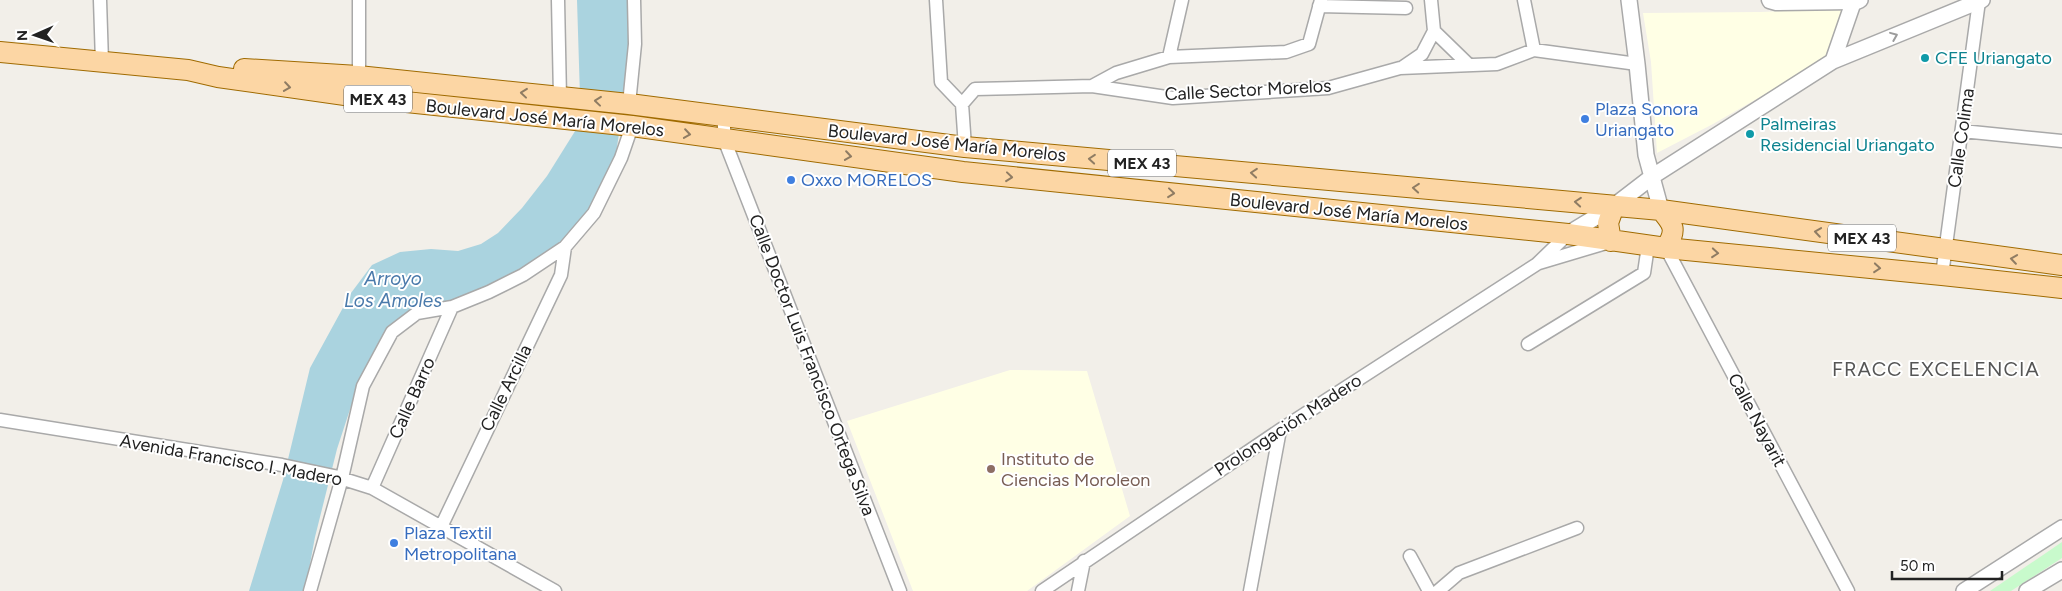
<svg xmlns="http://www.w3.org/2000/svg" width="2062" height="591" font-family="Figtree,sans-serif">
  <rect width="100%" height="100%" fill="#f2efe9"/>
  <path fill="#ffffe5" d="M 1844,9 L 1831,56 L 1713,124 L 1657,153 L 1651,62 L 1643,13 L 1760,12 Z
    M 1010,370 L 1087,371 L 1130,516 L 1027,591 L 913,591 L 847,421 Z"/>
  <path fill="#c8facc" d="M 2062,542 L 2062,558 L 2011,591 L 1990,591 Z"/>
  <path fill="#aad3df" d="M 577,0 L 633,0 L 624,100 L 614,167 L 594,210 L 575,232 L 523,272 L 452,304 L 416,310 L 358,385 L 337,449 L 315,537 L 305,591 L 249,591 L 283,480 L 310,368 L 351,293 L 372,265 L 400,252 L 431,249 L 458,251 L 481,244 L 498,233 L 522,208 L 547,176 L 577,128 L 580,97 Z"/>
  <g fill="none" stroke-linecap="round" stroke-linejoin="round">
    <g stroke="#a9a9a9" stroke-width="15">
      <path id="minor" d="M 100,0 L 102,62
        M 359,0 L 359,97
        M 558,0 L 560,97
        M 936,0 L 941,82 L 962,104
        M 1524,0 L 1534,50
        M 1768,0 L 1769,2 L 1776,4 L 1853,3 L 1854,0
        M 1319,6 L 1406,8
        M 1434,31 L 1469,65
        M 1169,57 L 1182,0
        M 1403,67 L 1422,54 L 1434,31 L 1431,0
        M 1092,86 L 1116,73 L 1169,57 L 1286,52 L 1309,44 L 1321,0
        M 629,104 L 635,44 L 634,0
        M 724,116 L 724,139 L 900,591
        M 1962,131 L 2062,141
        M 965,147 L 962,104 L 975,89 L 1092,86 L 1173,98 L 1328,88 L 1400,68 L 1497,64 L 1534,50 L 1637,64
        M 1666,248 L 1848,591
        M 1539,263 L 1606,243
        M 1942,275 L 1979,1
        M 1528,344 L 1644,273 L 1648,246
        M 0,420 L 282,465 L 334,476 L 372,488 L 555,591
        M 372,488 L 452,307
        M 441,527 L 561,275 L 565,247
        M 1410,556 L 1429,591
        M 310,591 L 342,478 L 363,386 L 392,332 L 417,313 L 452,307 L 489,292 L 523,275 L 565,247 L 594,213 L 621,158 L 632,126
        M 1042,591 L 1280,430 L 1537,264 L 1568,234
        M 1078,591 L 1084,561
        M 1250,591 L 1280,430
        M 1438,591 L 1459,573 L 1577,528"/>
    </g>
    <g stroke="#a9a9a9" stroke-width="18">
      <path id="tertiary" d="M 1629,0 L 1637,64 L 1646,155 L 1661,210
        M 1833,61 L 1853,3 L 1860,0
        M 1568,234 L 1614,206 L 1653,176 L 1833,61 L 1982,0
        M 1964,591 L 2062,528
        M 2027,591 L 2062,570"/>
    </g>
    <g stroke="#a06b00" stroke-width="22">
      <path id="primary" d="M 0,52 L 188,70 L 218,77 L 359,97 L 632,126 L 963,172 L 1568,234 L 1666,248 L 1942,275 L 2062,288
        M 244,69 L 358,76 L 629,104 L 965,147 L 1661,210 L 2062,265
        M 1661,210 C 1674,225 1677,230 1666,248
        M 1611,241 L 1608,223 L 1614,206"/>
    </g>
    <use href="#minor" stroke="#fff" stroke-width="12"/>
    <use href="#tertiary" stroke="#fff" stroke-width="15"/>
    <use href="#primary" stroke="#fcd6a4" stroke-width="20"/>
  </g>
  <defs><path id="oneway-chevron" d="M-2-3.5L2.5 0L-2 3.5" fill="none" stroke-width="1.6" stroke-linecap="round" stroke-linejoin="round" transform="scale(1.25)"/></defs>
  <use stroke="#9c9c9c" href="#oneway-chevron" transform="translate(1894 36) rotate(-22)"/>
  <g stroke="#8f7c63">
    <use href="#oneway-chevron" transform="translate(287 87) rotate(8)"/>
    <use href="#oneway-chevron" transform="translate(524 93) rotate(-174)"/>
    <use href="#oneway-chevron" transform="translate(598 101) rotate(-174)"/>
    <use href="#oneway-chevron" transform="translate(687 134) rotate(8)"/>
    <use href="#oneway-chevron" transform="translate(848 156) rotate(8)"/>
    <use href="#oneway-chevron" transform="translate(1092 159) rotate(-175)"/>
    <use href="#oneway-chevron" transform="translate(1254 173) rotate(-175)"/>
    <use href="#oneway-chevron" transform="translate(1009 177) rotate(6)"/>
    <use href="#oneway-chevron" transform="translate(1416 188) rotate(-175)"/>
    <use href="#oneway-chevron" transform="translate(1171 193) rotate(6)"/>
    <use href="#oneway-chevron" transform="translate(1578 202) rotate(-175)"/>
    <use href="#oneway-chevron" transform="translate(1818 232) rotate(-172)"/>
    <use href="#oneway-chevron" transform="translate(1715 253) rotate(5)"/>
    <use href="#oneway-chevron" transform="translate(2014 259) rotate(-172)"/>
    <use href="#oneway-chevron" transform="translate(1877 268) rotate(5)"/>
  </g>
  <g fill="#0f9aa8" stroke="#fff" stroke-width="2">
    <circle cx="1925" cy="58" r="5"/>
    <circle cx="1750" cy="134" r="5"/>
  </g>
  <g fill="#3f7fe0" stroke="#fff" stroke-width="2">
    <circle cx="1585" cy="119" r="5"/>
    <circle cx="791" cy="180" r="5"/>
    <circle cx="394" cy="543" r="5"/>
  </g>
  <circle fill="#8d6e63" stroke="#fff" stroke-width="2" cx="991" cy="469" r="5"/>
  <g text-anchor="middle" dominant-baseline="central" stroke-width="4" stroke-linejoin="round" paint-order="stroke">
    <g fill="#fff" stroke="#646464" stroke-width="1">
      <rect x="344" y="85.5" width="68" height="27" rx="4"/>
      <rect x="1108" y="149.5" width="68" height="27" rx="4"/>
      <rect x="1828" y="224.5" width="68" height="27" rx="4"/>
    </g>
    <g font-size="16" font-weight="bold" fill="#222">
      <text x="378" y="99">MEX 43</text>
      <text x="1142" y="163">MEX 43</text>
      <text x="1862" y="238">MEX 43</text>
    </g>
    <g font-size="18" fill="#0d838f" stroke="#fff" text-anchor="start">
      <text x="1935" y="58">CFE Uriangato</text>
      <text x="1760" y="124">Palmeiras<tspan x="1760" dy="21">Residencial Uriangato</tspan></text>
    </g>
    <g font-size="18" fill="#222" stroke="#fff">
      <text transform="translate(1248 90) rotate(-3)">Calle Sector Morelos</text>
      <text transform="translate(545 118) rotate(6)">Boulevard José María Morelos</text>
      <text transform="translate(1961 138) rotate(-82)">Calle Colima</text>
      <text transform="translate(947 143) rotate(6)">Boulevard José María Morelos</text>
      <text transform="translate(1349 212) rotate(6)">Boulevard José María Morelos</text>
      <text transform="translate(812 365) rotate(69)">Calle Doctor Luis Francisco Ortega Silva</text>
      <text transform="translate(506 388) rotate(-64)">Calle Arcilla</text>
      <text transform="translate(412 398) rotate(-66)">Calle Barro</text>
      <text transform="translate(1757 420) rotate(62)">Calle Nayarit</text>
      <text transform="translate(1288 425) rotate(-33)">Prolongación Madero</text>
      <text transform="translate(231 460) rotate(10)">Avenida Francisco I. Madero</text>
    </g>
    <g font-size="18" fill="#366cbe" stroke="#fff" text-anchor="start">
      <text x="1595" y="109">Plaza Sonora<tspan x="1595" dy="21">Uriangato</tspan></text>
      <text x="801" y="180">Oxxo MORELOS</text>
      <text x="404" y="533">Plaza Textil<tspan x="404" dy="21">Metropolitana</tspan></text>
    </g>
    <g font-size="18" fill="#785e54" stroke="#fff" text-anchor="start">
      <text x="1001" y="459">Instituto de<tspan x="1001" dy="21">Ciencias Moroleon</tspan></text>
    </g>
    <g font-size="19" font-style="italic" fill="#4a7aab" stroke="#fff">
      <text x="393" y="278">Arroyo<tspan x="393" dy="22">Los Amoles</tspan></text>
    </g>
    <g font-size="20" letter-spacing="1" fill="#555" stroke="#fff">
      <text x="1936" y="369">FRACC EXCELENCIA</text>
    </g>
  </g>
  <g transform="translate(35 35) rotate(268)" stroke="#ffffff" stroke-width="4" paint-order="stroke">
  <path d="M0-4L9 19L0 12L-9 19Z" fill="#222222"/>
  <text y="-8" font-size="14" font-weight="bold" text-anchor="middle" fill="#222222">N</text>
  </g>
  <path d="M1892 571v8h110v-8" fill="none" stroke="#222222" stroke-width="2.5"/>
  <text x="1900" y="571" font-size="15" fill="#222222" stroke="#ffffff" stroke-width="4" paint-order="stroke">50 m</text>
</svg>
